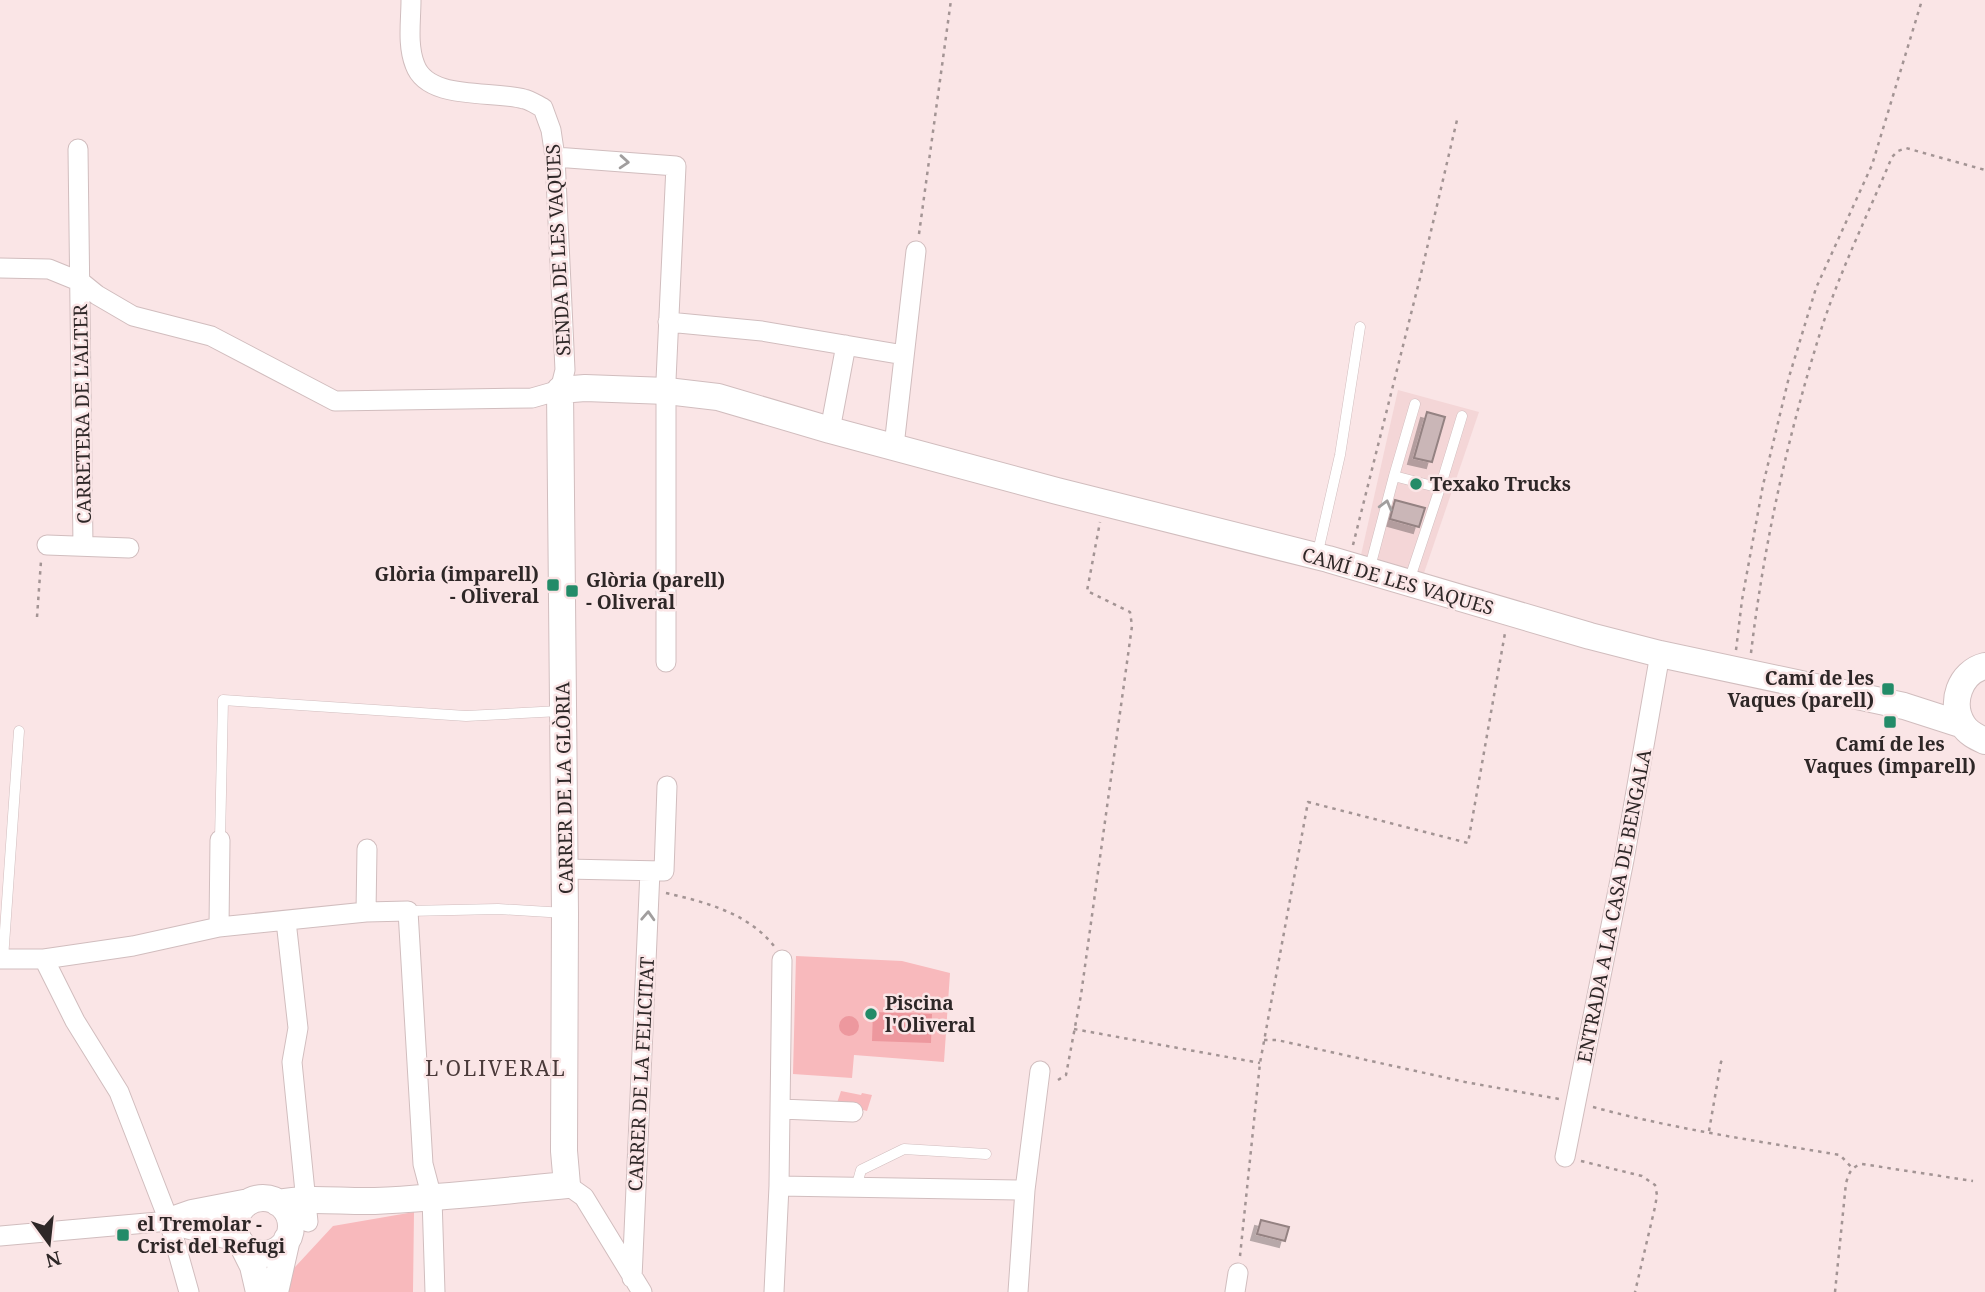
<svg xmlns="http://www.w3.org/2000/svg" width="1985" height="1292" font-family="'Noto Serif',serif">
  <defs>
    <filter id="shadow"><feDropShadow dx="-6" dy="6" stdDeviation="0" flood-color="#0004"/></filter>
  </defs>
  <rect width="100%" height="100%" fill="#fae5e6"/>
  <path fill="#f4d6d7" d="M 1398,390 L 1479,412 L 1424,573 L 1361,555 Z"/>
  <path fill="#f8b9bc" d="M 796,956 L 902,961 L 950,973 L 944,1062 L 854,1055 L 852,1078 L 793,1074 Z
    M 841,1091 L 861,1095 L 862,1093 L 872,1095 L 867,1111 L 837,1103 Z
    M 414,1212 L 413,1292 L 284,1292 L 283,1280 L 333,1226 Z"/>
  <path fill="#ed989e" d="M 873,1012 L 932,1014 L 931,1043 L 872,1041 Z
    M839 1026a10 10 0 1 1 20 0a10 10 0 1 1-20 0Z"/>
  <path fill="#cab6b7" stroke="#948282" stroke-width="2" filter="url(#shadow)" d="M 1427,412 L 1445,417 L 1432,462 L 1414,458 Z
    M 1395,500 L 1425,508 L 1419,527 L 1390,519 Z
    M 1261,1220 L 1289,1227 L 1285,1241 L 1257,1234 Z"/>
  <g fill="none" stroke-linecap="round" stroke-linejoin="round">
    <g stroke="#d1bdbe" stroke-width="11">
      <path id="lane" d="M 1394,476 L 1415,404
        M 1440,488 L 1462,416
        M 1317,556 L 1340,455 L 1360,327
        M 1369,571 L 1394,476 L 1440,488 L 1409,581
        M 220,840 L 223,700 L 466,716 L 560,711
        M 408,911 L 498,909 L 565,913
        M 3,959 L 19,731
        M 856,1188 L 861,1170 L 904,1149 L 986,1154"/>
    </g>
    <g stroke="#d1bdbe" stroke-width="21">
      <path id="street" d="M 78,149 L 83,546
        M 555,157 L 676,166 L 666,380 L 666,662
        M 0,268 L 49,269 L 81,282 L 97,295 L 133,316 L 211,336 L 335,401 L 532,398 L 560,390 L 565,370 L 555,157 L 551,130 L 543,108 C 537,105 530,100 524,99 C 492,90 428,101 415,65 C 407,45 411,21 411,0
        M 668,322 L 762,331 L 904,355
        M 830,430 L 846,345
        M 894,446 L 916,251
        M 47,545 L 129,548
        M 565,869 L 664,871 L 667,786
        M 366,912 L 367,849
        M 286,921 L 298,1028 L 292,1062 L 308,1222
        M 219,927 L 220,840
        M 0,959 L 44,959 L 133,946 L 219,927 L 366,912 L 408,911 L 423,1164 L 432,1198 L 435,1292
        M 44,959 L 75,1021 L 119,1092 L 169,1221 L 189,1292
        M 781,1109 L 853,1112
        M 1565,1157 L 1624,860 L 1660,654
        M 567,1185 L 584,1197 L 642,1292
        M 779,1186 L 1025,1190
        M 0,1236 L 169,1221
        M 632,1278 L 650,871
        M 774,1292 L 779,1186 L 782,960
        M 1018,1292 L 1025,1190 L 1040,1071
        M 1235,1292 L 1238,1273"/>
    </g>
    <g stroke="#d1bdbe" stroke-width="28">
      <path id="secondary" d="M 1985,666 C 1960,672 1949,703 1963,725 C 1968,733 1976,737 1985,741
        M235 1226a28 28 0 1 1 56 0a28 28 0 1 1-56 0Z
        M 278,1203 C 310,1197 342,1202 375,1201 C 439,1198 503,1191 567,1185 L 564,1151 L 565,913 L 560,390 L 585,388 L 667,391 L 718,397 L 830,430 L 1057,491 L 1328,559 L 1590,636 L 1660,654 L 1904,706 L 1963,725
        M 169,1221 L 192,1213 L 249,1202
        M 170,1221 L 237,1238
        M 243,1246 L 253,1266 L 259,1292
        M 275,1292 L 287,1239"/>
    </g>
    <path stroke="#a39494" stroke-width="2.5" stroke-dasharray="3.5 5" stroke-linecap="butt" d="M 919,234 L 951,0
      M 1353,545 L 1420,278 L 1457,120
      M 37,617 L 41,561
      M 1736,650 L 1742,600 L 1763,485 L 1789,377 L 1816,288 L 1872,165 L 1922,0
      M 1751,653 C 1764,543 1788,435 1821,330 C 1840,271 1868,214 1892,157 L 1898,151 L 1906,148 L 1985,170
      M 666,893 C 705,902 748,913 774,946
      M 1074,1029 L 1260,1063
      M 1264,1040 L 1277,1040 L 1465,1082 L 1559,1099
      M 1058,1080 L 1066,1075 L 1081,995 L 1132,626 L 1130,612 L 1087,591 L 1100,522
      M 1593,1107 C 1674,1129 1757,1141 1840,1155 L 1853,1169
      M 1709,1131 L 1721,1062 L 1725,1057
      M 1581,1161 L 1642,1176 L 1655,1185 L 1657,1195 L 1655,1207 L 1635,1292
      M 1240,1256 L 1260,1063 L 1308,802 L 1468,843 L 1505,633
      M 1835,1292 L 1846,1183 C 1849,1173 1851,1167 1862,1164 L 1973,1181"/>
    <use href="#lane" stroke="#fff" stroke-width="10"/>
    <use href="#street" stroke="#fff" stroke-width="19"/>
    <use href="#secondary" stroke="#fff" stroke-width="26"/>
  </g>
  <defs><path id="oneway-chevron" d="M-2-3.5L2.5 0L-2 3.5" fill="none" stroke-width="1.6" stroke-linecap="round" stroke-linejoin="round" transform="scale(1.75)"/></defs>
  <g stroke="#a19e9e">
    <use href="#oneway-chevron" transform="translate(624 162) rotate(4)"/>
    <use href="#oneway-chevron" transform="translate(1386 505) rotate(-75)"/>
    <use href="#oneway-chevron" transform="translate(648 916) rotate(-87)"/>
  </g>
  <g fill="#238b68" stroke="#fae5e6" stroke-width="2.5">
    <circle cx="1416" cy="484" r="7"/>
    <rect x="546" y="578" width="14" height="14" rx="3.5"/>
    <rect x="565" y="584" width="14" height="14" rx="3.5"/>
    <rect x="1881" y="682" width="14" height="14" rx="3.5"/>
    <rect x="1883" y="715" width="14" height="14" rx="3.5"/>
    <circle cx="871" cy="1014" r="7"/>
    <rect x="116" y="1228" width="14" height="14" rx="3.5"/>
  </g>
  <g text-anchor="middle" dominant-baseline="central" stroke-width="5" stroke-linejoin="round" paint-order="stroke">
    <g font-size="19" fill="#2e2727" stroke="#fae5e6">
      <text transform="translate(558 250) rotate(-93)">SENDA DE LES VAQUES</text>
      <text transform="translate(82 414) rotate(-91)">CARRETERA DE L'ALTER</text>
      <text transform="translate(1398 581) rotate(16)">CAMÍ DE LES VAQUES</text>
      <text transform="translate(564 788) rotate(-91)">CARRER DE LA GLÒRIA</text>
      <text transform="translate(1614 906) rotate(-79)">ENTRADA A LA CASA DE BENGALA</text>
      <text transform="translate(641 1074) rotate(-87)">CARRER DE LA FELICITAT</text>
    </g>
    <g font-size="19" font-weight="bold" fill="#2e2727" stroke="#fae5e6" text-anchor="start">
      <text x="1430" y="484">Texako Trucks</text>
      <text x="539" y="574" text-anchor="end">Glòria (imparell)<tspan x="539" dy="22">- Oliveral</tspan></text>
      <text x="586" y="580">Glòria (parell)<tspan x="586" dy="22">- Oliveral</tspan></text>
      <text x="1874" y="678" text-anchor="end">Camí de les<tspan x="1874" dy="22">Vaques (parell)</tspan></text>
      <text x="1890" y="744" text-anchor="middle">Camí de les<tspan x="1890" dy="22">Vaques (imparell)</tspan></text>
      <text x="885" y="1003">Piscina<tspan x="885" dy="22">l'Oliveral</tspan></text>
      <text x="137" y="1224">el Tremolar -<tspan x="137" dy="22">Crist del Refugi</tspan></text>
    </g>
    <g font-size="21" letter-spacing="2" fill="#4a3a3a" stroke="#fae5e6">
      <text x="496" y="1068">L'OLIVERAL</text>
    </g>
  </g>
  <g transform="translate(49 1243) rotate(165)" stroke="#fae5e6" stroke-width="5" paint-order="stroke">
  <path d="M0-5L12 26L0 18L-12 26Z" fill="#2e2727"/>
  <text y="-10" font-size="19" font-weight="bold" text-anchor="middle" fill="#2e2727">N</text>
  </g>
</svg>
